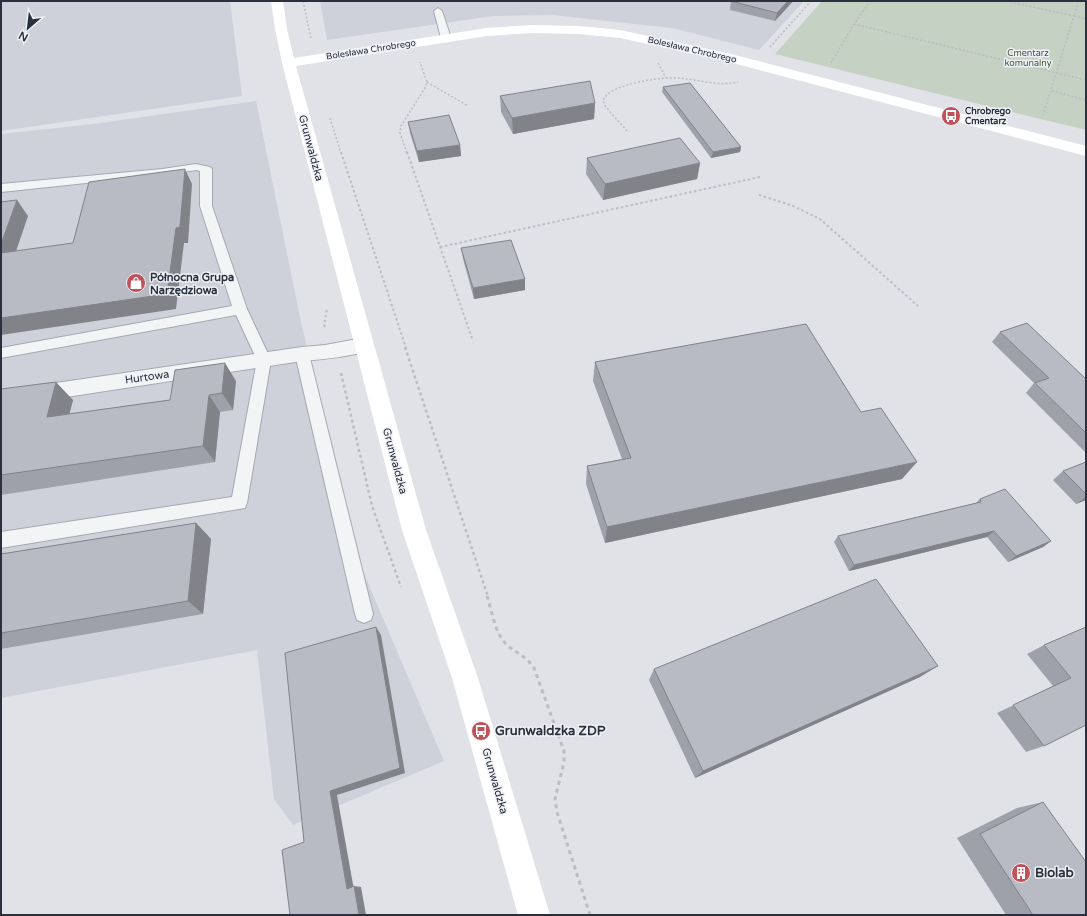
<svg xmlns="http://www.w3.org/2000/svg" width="1087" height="916" font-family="'Varela Round',sans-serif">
  <rect width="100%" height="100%" fill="#e0e2e8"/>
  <path fill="#ced1d9" d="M 1,1 L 230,1 L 242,96 L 1,131 Z
    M 320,1 L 804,1 L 759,50 L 672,28 L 552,15 L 493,16 L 327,40 Z
    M 256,101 L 302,327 L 362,569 L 444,761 L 293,825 L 274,799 L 257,650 L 1,698 L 1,134 L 93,124 Z"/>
  <path fill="#c5d1c2" d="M 822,1 L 1086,1 L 1086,130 L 775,54 Z"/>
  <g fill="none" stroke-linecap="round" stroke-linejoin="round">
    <g stroke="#a6a9b2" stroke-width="2">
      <path id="lane" d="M 438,8 L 442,11 L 451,38 L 449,40 L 443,40 L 441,38 L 434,11 Z
        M 196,164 L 210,167 L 212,169 L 212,206 L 247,309 L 271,360 L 247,503 L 245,508 L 1,548 L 1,532 L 232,497 L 257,360 L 236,315 L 1,358 L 1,348 L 232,306 L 200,206 L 200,171 L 196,170 L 162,175 L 1,192 L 1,184 L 162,169 Z
        M 302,349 L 307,350 L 309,354 L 373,614 L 371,620 L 364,623 L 357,620 L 355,614 L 295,354 L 297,350 Z"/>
    </g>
    <g stroke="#a6a9b2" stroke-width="2">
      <path id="street" d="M 363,338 L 370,340 L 373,345 L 370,350 C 348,357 325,359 302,361 L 1,407 L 1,391 L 302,347 L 325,345 Z"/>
    </g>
    <path stroke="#babdc2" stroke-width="1.5" stroke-dasharray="2 2" stroke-linecap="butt" d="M 303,1 L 311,39
      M 1006,1 L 1074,16 L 1042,118
      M 1078,1 L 1074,16 L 1086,19
      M 854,24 L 1086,80
      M 770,47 L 811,1
      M 658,63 L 666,78
      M 831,63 L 854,24 L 870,1
      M 427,82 L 468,106
      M 1052,91 L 1086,100
      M 330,118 L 341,153
      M 627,131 L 605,106 L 603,100 C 605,98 606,95 609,93 C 623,83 660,77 677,78 C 698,79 717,87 738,82
      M 407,153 L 400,133 L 401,126 L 425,88 L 427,82 L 420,62"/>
    <path stroke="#babdc2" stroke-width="2" stroke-dasharray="2.5 2.5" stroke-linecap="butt" d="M 341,152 L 406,348
      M 407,152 L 473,341
      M 759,195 L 791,205 L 820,219 L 918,306
      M 440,247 L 760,177
      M 325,327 L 324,325 L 327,309"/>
    <path stroke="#babdc2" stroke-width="2.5" stroke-dasharray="3 3" stroke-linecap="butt" d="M 405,347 L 488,597
      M 341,373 L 372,506 L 401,587"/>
    <path stroke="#babdc2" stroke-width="3" stroke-dasharray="4 4" stroke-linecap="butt" d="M 487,596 C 492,611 495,635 508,646 C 518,654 526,656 534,668 L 564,751 L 564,762 L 555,799 L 557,812 L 590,915"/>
    <use href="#lane" fill="#f2f4f6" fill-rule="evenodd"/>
    <use href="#street" fill="#f2f4f6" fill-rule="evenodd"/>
    <path fill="#fff" fill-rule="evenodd" d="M 271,1 L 283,1 L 287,29 L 294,58 L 487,28 L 532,25 L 579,26 L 620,30 L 727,53 L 1086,146 L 1086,156 L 721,60 L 620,38 L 579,34 L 532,33 L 487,36 L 296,66 L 426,530 L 478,678 L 550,915 L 518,915 L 452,678 L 402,530 L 282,63 L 275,29 Z"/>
  </g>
  <path fill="#9ea1a9" d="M 731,1 L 793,1 L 775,21 L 730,10 Z
    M 663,87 L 741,147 L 740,152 L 711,158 L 662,92 Z
    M 500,96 L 595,103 L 594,119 L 513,134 L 501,112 Z
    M 408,122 L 460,145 L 461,156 L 419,162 L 410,133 Z
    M 587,158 L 700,163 L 697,179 L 603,200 L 586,174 Z
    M 461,248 L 525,290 L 474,299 L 463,259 Z
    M 1000,332 L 1086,379 L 1086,453 L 1026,393 L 1034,383 L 992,342 Z
    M 595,362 L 902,479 L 605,543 L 586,484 L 587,466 L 622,459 L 593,381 Z
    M 236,381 L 233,410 L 220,412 L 215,462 L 1,495 L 1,389 L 73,400 L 69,414 L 170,400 Z
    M 1086,462 L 1086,500 L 1076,504 L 1053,480 L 1063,471 Z
    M 980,499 L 1051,541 L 1043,547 L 1008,562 L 987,537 L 849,571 L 834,542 L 838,536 L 976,503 Z
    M 196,523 L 211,539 L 203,614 L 1,649 L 1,554 Z
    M 1086,627 L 1086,725 L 1044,746 L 1026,752 L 997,713 L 1053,686 L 1027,654 L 1044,645 Z
    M 654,669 L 920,677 L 695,778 L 649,680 Z
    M 1043,802 L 1086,915 L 1006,915 L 957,838 L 1017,808 Z"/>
  <path fill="#818389" d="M 788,1 L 793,1 L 775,21 L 777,13 Z
    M 595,103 L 594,119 L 513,134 L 512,118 Z
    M 460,145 L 461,156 L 419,162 L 417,151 Z
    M 741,147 L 740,152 L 711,158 L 713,152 Z
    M 700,163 L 697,179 L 603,200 L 605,184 Z
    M 185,169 L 192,184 L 188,243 L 184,243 L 176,309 L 1,335 L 1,318 L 176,228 Z
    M 17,200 L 28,216 L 10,269 L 1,258 L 1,244 Z
    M 525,279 L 525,290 L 474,299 L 473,288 Z
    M 225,363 L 236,381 L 233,410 L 222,393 Z
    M 56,382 L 73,400 L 64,435 L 47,417 Z
    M 209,395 L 220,412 L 215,462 L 203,446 Z
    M 917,462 L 902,479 L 605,543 L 607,527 Z
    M 1086,497 L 1086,500 L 1076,504 Z
    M 196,523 L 211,539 L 203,614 L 188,601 Z
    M 994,531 L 987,537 L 849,571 L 854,565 Z
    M 1051,541 L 1043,547 L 1008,562 L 1016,556 Z
    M 376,627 L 381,635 L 405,773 L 337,795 L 354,890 L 347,889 L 330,791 Z
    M 938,666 L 920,677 L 695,778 L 703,771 Z
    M 354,886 L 361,887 L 366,915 L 359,915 Z"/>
  <path fill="#b8bbc4" stroke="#818389" d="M 731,1 L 788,1 L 777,13 Z
    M 590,81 L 595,103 L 512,118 L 500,96 Z
    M 690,83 L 741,147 L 713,152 L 663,87 Z
    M 449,115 L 460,145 L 417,151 L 408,122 Z
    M 680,138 L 700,163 L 605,184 L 587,158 Z
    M 185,169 L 180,227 L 176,228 L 167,294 L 1,318 L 1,253 L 73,243 L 89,182 Z
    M 17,200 L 1,244 L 1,202 Z
    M 511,240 L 525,279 L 473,288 L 461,248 Z
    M 1027,323 L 1086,379 L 1086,433 L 1035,383 L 1049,378 L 1000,332 Z
    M 806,324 L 861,412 L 881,408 L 917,462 L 607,527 L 587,466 L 631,458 L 595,362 Z
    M 225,363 L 222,393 L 209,395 L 203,446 L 1,475 L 1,389 L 56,382 L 47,417 L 170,400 L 175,370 Z
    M 1086,462 L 1086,494 L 1063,471 Z
    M 1005,489 L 1051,541 L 1016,556 L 994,531 L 854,565 L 838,536 L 981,502 L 980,499 Z
    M 196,523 L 188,601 L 1,633 L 1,554 Z
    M 876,579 L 938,666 L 703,771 L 654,669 Z
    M 376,627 L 400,768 L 330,791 L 347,889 L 354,886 L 359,915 L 290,915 L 282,850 L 304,842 L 285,653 Z
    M 1086,627 L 1086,725 L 1044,746 L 1013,705 L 1071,678 L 1044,645 Z
    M 1043,802 L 1086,862 L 1086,915 L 1033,915 L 980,834 Z"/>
  <defs>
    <g id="bus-disc" transform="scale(1)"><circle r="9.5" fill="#c15159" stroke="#eff1f5"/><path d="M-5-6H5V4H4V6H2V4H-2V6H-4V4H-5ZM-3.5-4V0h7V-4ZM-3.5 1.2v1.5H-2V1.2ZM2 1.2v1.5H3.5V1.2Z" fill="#fff"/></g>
    <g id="shop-disc" transform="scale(1)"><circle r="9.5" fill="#c15159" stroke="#eff1f5"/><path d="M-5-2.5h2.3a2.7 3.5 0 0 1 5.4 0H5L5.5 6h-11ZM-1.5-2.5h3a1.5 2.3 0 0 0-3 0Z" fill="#fff"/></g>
    <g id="building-disc" transform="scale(1)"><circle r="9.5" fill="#c15159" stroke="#eff1f5"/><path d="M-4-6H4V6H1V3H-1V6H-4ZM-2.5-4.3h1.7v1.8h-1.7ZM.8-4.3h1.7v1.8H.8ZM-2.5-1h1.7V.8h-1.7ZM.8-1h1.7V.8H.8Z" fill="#fff"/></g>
  </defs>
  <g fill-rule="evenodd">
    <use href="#bus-disc" x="951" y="116"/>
    <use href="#shop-disc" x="136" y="283"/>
    <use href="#bus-disc" x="481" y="731"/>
    <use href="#building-disc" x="1021" y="873"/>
  </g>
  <g text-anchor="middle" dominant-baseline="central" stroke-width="3" stroke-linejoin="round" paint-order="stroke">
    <g font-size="9" fill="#2a303e" stroke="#eff1f5">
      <text transform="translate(371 50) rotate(-9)">Bolesława Chrobrego</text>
      <text transform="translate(692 50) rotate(13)">Bolesława Chrobrego</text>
    </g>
    <g font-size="9" fill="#3c5839" stroke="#eff1f5">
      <text x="1028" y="53">Cmentarz<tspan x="1028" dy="10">komunalny</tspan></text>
    </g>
    <g font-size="9" font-weight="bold" fill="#2a303e" stroke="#eff1f5" text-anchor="start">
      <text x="965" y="111">Chrobrego<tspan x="965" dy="10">Cmentarz</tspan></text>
    </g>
    <g font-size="11" fill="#2a303e" stroke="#eff1f5">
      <text transform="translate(311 148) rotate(75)">Grunwaldzka</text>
      <text transform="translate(147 377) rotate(-8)">Hurtowa</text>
      <text transform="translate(395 461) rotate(75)">Grunwaldzka</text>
      <text transform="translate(495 781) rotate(74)">Grunwaldzka</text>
    </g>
    <g font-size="11" font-weight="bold" fill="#2a303e" stroke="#eff1f5" text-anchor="start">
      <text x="150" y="277">Północna Grupa<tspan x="150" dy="13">Narzędziowa</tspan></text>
    </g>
    <g font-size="13" font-weight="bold" fill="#2a303e" stroke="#eff1f5" text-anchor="start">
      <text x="495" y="731">Grunwaldzka ZDP</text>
      <text x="1035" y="873">Biolab</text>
    </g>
  </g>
  <rect width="1087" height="916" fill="none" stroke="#2a303e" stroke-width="4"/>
  <g transform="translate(28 28) rotate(208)" stroke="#eff1f5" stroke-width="3" paint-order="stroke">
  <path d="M0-3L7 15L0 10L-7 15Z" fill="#2a303e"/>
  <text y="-6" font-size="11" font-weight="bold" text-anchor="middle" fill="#2a303e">N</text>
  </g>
</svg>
